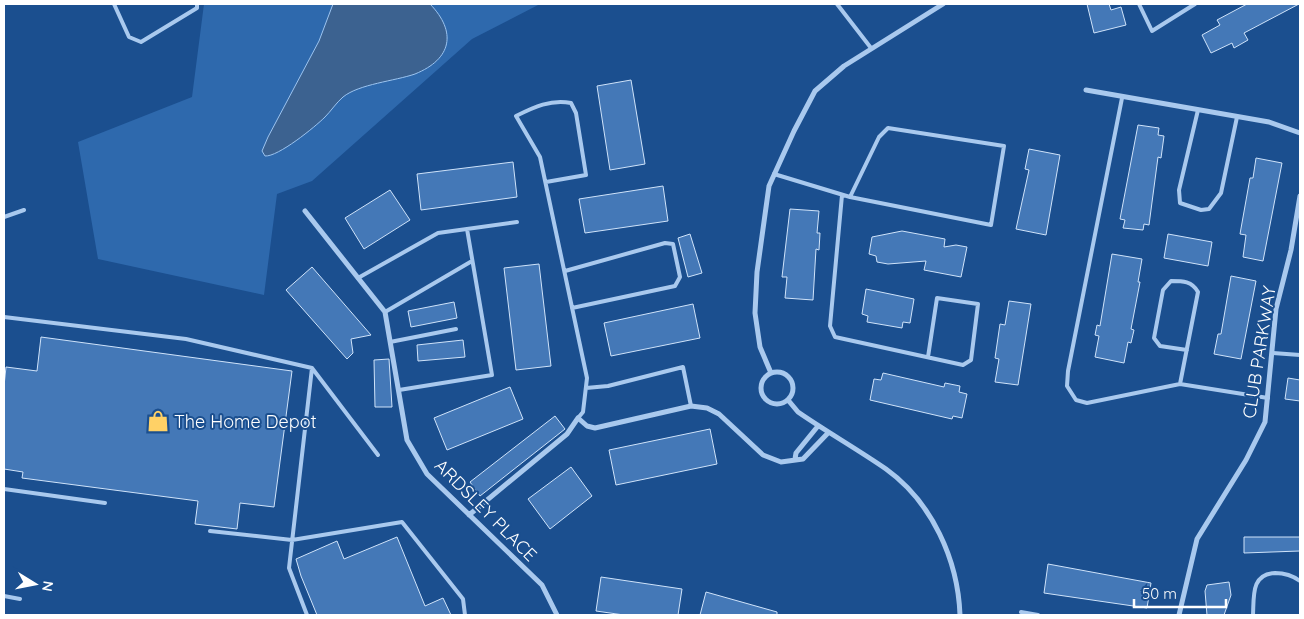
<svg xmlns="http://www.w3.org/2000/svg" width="1304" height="619" font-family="Quicksand,sans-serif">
  <rect width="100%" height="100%" fill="#1b4f8f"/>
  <path fill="#2e69ad" d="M 204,4 L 540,4 L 472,39 L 312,181 L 277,194 L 264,295 L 98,259 L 78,142 L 192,97 Z"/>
  <path fill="#3c6290" stroke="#9cc4f0" d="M 333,4 L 430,4 C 457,32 452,59 415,74 C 395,81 359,84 343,97 C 336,103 331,111 325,117 C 315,127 278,157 265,156 L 262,151 L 268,137 L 319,41 Z"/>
  <path fill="#4478b7" stroke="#cfe3fa" d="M 1087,4 L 1109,4 L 1111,10 L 1121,7 L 1126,25 L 1094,33 Z
    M 1247,4 L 1299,4 L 1244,33 L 1248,40 L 1234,48 L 1232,43 L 1211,53 L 1202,35 L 1220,25 L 1217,20 Z
    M 631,80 L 645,164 L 610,170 L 597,86 Z
    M 1138,125 L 1159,128 L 1158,135 L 1164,136 L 1161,158 L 1158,157 L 1149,225 L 1144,224 L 1143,230 L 1123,228 L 1125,220 L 1120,219 Z
    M 1029,149 L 1060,155 L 1046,235 L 1016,229 L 1029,170 L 1025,169 Z
    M 1256,158 L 1282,163 L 1263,261 L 1243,257 L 1246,235 L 1240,234 L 1250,178 L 1253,178 Z
    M 513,162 L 517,197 L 421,210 L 417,174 Z
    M 663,186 L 668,221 L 585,233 L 579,199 Z
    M 390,190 L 410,220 L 364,249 L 345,218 Z
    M 790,209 L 819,211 L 817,233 L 820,233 L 819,250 L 816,249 L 813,300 L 785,298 L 787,277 L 782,277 Z
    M 902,231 L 945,239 L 944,247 L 956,245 L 967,247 L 961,277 L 924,270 L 926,261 L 888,264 L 877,262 L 876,256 L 869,254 L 872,237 Z
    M 690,234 L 702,273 L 688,277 L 678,238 Z
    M 1168,234 L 1212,242 L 1208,266 L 1164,258 Z
    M 1112,254 L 1142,259 L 1138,282 L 1140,282 L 1131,329 L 1134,330 L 1131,343 L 1128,342 L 1124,363 L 1095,357 L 1099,336 L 1095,335 L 1097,325 L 1100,326 Z
    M 539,264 L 551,366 L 516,370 L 504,268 Z
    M 312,267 L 371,335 L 351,339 L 353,353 L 347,359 L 286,290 Z
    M 1231,276 L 1256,281 L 1241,359 L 1214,354 L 1218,334 L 1221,334 Z
    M 866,289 L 914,299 L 910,323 L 903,322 L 902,328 L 867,322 L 868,316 L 862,314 Z
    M 1009,301 L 1031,304 L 1018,385 L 995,382 L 999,359 L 995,358 L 1000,324 L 1005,325 Z
    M 454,302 L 457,318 L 411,327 L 408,311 Z
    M 693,304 L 700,338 L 611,356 L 604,323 Z
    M 41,337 L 292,371 L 274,507 L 240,503 L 237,529 L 195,524 L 198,501 L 22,478 L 23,472 L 4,469 L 4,386 L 6,367 L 37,371 Z
    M 463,340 L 465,357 L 418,361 L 417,345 Z
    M 389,359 L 392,407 L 375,407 L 374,360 Z
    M 883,373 L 944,387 L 945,383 L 960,386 L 959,392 L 967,394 L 962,418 L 953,416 L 952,419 L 870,400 L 874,379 L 881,380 Z
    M 1288,378 L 1300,380 L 1300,401 L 1285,399 Z
    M 510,387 L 523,419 L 447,450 L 434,418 Z
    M 555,416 L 565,429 L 480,496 L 470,482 Z
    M 710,429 L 717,464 L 616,485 L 609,450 Z
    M 571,467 L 592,496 L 550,529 L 528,499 Z
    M 397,537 L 425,606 L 443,598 L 451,615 L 317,615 L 301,576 L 296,559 L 337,541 L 344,559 Z
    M 1244,537 L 1300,537 L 1300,551 L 1244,553 Z
    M 1048,564 L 1151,583 L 1147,608 L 1044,593 Z
    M 601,577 L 682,589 L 678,615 L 624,615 L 596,611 Z
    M 1229,582 L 1231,595 L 1224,615 L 1207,615 L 1205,591 L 1207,585 Z
    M 706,592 L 777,612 L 777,615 L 700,615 Z"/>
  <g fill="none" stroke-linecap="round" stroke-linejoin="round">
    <path stroke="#a9c9ee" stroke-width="4" d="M 114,4 L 129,37 L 141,42 L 197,8 L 197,4
      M 837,4 L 871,48
      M 1139,4 L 1152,31 L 1195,4
      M 1122,98 L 1068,371 L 1067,386 L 1076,400 L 1087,403 L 1180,384 L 1268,398
      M 1198,110 L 1179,190 L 1180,203 L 1201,210 L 1209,209 L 1221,193 L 1237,117
      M 774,174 L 850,197 L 991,225 L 1004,146 L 888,128 L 879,137 L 850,197
      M 546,182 L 586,175 L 576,113 L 571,103 C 551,99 534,107 516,116 L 540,157 L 587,378 L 583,412 L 578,418
      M 842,195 L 830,326 L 835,337 L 963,365 L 971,360 L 978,304 L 937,298 L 928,357
      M 4,217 L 24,210
      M 565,271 L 665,243 L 673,244 L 680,277 L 675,286 L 572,308
      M 358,278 L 438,233 L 517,222
      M 385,312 L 472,261
      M 4,317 L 186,339 L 312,368 L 378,455
      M 390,342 L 456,329
      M 1273,353 L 1300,355
      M 1180,384 L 1198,292 C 1192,281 1183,281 1171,281 L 1163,290 L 1154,338 L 1160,346 L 1187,350
      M 586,388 L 608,386 L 683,367 L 691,406
      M 399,390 L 492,375 L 467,229
      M 4,489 L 105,503
      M 210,531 L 292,540 L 402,522 L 463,599 L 465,615
      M 4,596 L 20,599
      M 1021,612 L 1038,615
      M 307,615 L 289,568 L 312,368
      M 1253,615 C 1254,596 1251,574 1275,573 C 1285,573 1292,575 1300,581"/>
    <path stroke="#a9c9ee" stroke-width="5" d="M 1086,90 L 1269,122 L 1300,133
      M 305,211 L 385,312 L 407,440 L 427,474 L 542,585 L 557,615
      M761 388a16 16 0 1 1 32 0a16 16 0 1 1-32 0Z
      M 771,373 L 760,347 L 755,313 L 757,272 L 769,186 L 794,131 L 815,91 L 844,66 L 943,4
      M 788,400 L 798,412 C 827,432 857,449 886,469 C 932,502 958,560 960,615
      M 795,459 L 796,453 L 818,426
      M 469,515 L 567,434 L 578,418 L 587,426 L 595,428 L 691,406 L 707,408 L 719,414 L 763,455 L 781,462 L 803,459 L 828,433
      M 1179,615 L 1197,539 L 1246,460 L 1265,422 L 1276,309 L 1291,250 L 1300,196"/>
  </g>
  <defs>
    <g id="shop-bare" transform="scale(1.725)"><path d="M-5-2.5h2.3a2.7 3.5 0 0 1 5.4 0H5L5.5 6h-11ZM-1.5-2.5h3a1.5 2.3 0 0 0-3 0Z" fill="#ffd166" stroke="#1b4f8f" stroke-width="2.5" paint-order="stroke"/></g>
  </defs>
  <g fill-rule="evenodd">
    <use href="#shop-bare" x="158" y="421"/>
  </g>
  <g text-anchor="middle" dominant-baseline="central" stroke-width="4" stroke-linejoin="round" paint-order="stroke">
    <g font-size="18" fill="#fff" stroke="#1b4f8f">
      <text transform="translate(1259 352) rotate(-81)">CLUB PARKWAY</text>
      <text transform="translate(486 510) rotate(45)">ARDSLEY PLACE</text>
    </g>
    <g font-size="18" fill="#fff" stroke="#1b4f8f" text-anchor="start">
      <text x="174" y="421">The Home Depot</text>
    </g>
  </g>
  <rect width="1304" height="619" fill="none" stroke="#ffffff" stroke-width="10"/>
  <g transform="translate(35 584) rotate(100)" stroke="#1b4f8f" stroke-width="4" paint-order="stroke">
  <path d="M0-4L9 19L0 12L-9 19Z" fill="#ffffff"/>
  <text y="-8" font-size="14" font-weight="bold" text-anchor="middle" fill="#ffffff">N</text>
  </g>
  <path d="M1134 599v8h92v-8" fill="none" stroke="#ffffff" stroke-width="2.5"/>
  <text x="1142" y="599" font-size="15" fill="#ffffff" stroke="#1b4f8f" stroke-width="4" paint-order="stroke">50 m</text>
</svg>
